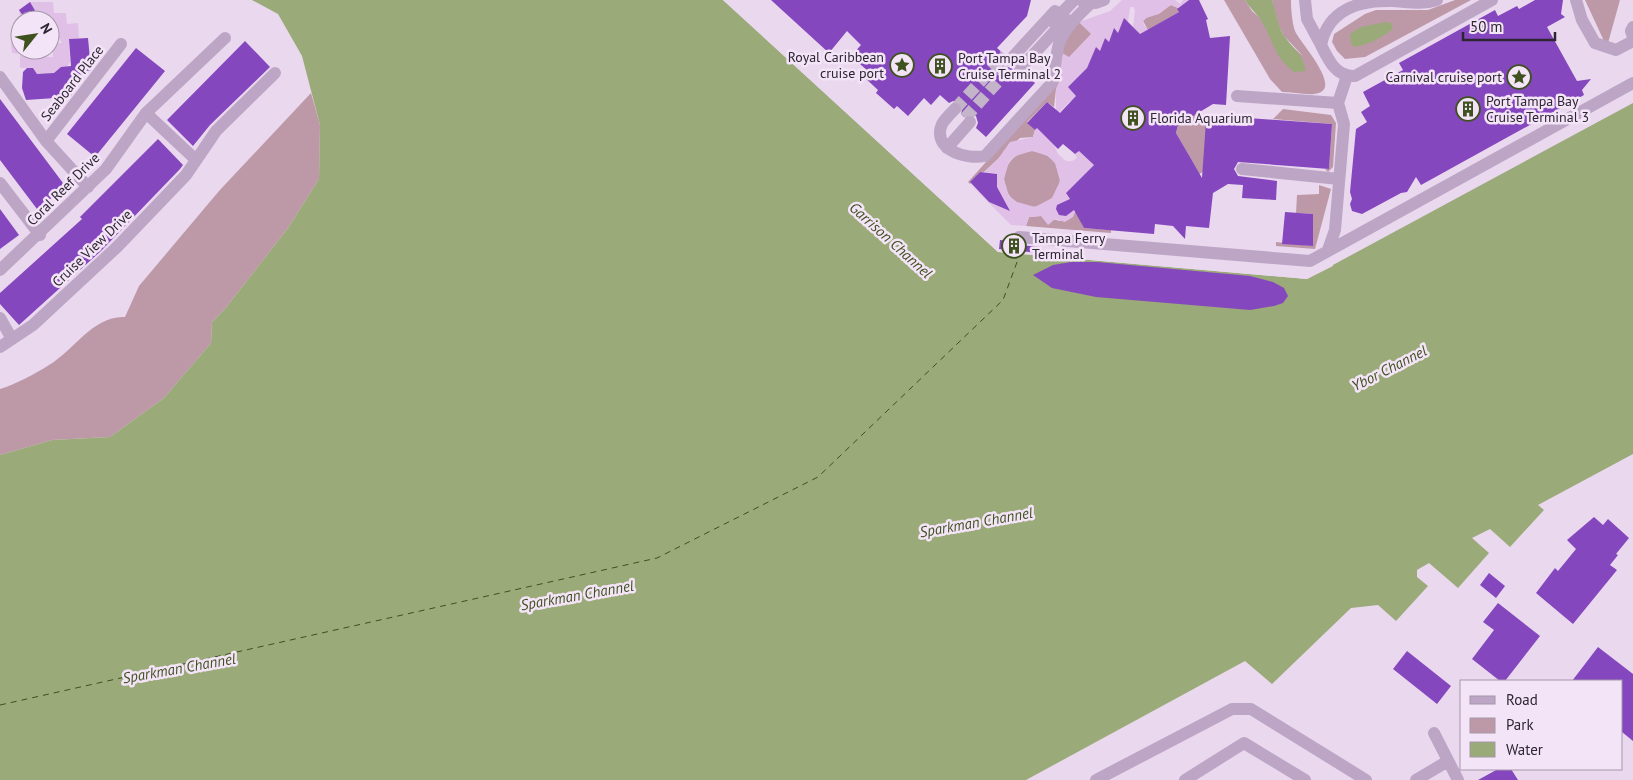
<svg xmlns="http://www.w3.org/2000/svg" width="1633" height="780" font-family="'PT Sans',sans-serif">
  <rect width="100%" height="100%" fill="#ead8ef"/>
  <path fill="#bd99a7" d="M 1224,0 L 1245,0 L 1252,11 L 1303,56 L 1284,36 L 1278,24 L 1272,0 L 1291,0 C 1291,9 1292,22 1295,31 C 1300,43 1346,91 1314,94 C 1304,95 1292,92 1282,92 L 1270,79 Z
    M 1455,0 L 1471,0 L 1365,57 L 1345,59 L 1337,51 L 1332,42 L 1334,34 L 1365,14 L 1376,10 L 1428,10 Z
    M 1585,0 L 1620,0 L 1608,43 L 1604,41 Z
    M 1171,5 L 1178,8 L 1179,12 L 1148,30 L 1143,21 L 1146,18 Z
    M 1079,22 L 1092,34 L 1069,58 L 1062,53 L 1065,40 Z
    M 1060,71 L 1062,75 L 1056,89 L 1054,107 L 1047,102 L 1027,122 L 1035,130 L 1033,137 L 1020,138 L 984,172 L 980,172 L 970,184 L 968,182 L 1050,91 Z
    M 311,93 L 320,125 L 319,179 L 288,228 L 224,310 L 212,322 L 211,343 L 164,398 L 110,437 L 52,440 L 0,455 L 0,389 C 16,384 35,374 49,365 C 74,350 94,315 125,317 L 139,286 L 219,191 Z
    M 1283,109 L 1331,115 L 1336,123 L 1333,167 L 1328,172 L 1325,169 L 1329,169 L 1332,124 L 1273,119 Z
    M 1195,114 L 1201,124 L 1211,128 L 1207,170 L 1199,174 L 1176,133 L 1178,125 Z
    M1004 179a28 28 0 1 1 56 0a28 28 0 1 1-56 0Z
    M 1319,185 L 1331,189 L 1315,249 L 1276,246 L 1276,242 L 1313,246 L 1313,214 L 1296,213 L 1297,195 L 1319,194 Z
    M 1076,210 L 1084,228 L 1111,230 L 1111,233 L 1026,226 L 1029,217 L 1041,216 L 1060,221 Z"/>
  <path fill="#e0c0e6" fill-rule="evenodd" d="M 1122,0 L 1175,0 L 1180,4 L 1183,0 L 1189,0 L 1178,8 L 1171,5 L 1159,14 L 1146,18 L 1143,21 L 1144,25 L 1148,30 L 1140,34 L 1133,27 L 1135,10 L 1133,7 L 1130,7 L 1128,22 L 1124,19 L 1118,33 L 1114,29 L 1109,42 L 1105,38 L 1100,51 L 1087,68 L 1068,87 L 1083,102 L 1077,108 L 1070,101 L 1041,132 L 1054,145 L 1058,154 L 1066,161 L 1072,161 L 1077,158 L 1075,154 L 1079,151 L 1094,165 L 1066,193 L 1076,210 L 1073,217 L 1065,222 L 1055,219 L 1048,225 L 1041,216 L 1029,217 L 1026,226 L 1011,225 L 970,184 L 990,202 L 997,187 L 997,174 L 984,172 L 998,159 L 1010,142 L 1033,137 L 1035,130 L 1056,109 L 1056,89 L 1062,75 L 1060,71 L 1062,53 L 1069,57 L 1091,34 L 1079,22 L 1110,11 ZM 1032,151 L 1048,156 L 1055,163 L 1060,181 L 1052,198 L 1035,207 L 1017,202 L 1009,196 L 1004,179 L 1009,162 L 1015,156 Z
    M 30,2 L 53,2 L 54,13 L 66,13 L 67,24 L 78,23 L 79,38 L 69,39 L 70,62 L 67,67 L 57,70 L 44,90 L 43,74 L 37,74 L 33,68 L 20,68 L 20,54 L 12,53 L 11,43 L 14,22 L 20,16 L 19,10 ZM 20,20 L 50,20 L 50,29 L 54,29 L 62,43 L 52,43 L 53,57 L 41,57 L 40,50 L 20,50 Z"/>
  <path fill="#9aaa79" d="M 252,0 L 723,0 L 998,252 L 1307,279 L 1633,103 L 1633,454 L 1538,505 L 1544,510 L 1510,547 L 1490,529 L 1472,538 L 1489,553 L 1458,588 L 1429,563 L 1417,570 L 1417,577 L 1428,586 L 1396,621 L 1378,605 L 1351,608 L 1272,684 L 1245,661 L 1026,780 L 0,780 L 0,455 L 52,440 L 110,437 L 164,398 L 211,343 L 212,322 L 224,310 L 288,228 L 319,179 L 320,125 L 302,56 L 278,14 Z
    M 1245,0 L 1272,0 C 1276,11 1277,24 1283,34 C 1293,50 1301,50 1306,71 L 1294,72 C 1272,55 1274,40 1260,19 C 1255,12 1249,7 1245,0 Z
    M 1386,22 L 1391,23 L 1393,29 C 1381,38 1369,45 1354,47 L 1351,43 L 1350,34 L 1361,27 Z"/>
  <path fill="#ead8ef" d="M 723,0 L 727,0 L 999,249 L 1306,277 L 1332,263 L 1333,266 L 1307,279 L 998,252 Z"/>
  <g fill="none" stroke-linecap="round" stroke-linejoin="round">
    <path stroke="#3f511e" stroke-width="1" stroke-dasharray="6 5" stroke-linecap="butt" d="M 0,705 L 657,558 L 818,477 L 1003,300 L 1020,254"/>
  </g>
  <path fill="#8547be" d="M 771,0 L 1031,0 L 1027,16 L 997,48 L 1004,54 L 1002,59 L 1004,66 L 1012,68 L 1015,75 L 1022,77 L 1026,75 L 1035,83 L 986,137 L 976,128 L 978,123 L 976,116 L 971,114 L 964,117 L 961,114 L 963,107 L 960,103 L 953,101 L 949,103 L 940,95 L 931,105 L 924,98 L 908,116 L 897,106 L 894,109 L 876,93 L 878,90 L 864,77 L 869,72 L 851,56 L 861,45 L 847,31 L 829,53 Z
    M 1189,0 L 1199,0 L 1208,19 L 1206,20 L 1210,38 L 1230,36 L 1226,105 L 1213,104 L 1178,125 L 1176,133 L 1202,178 L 1206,121 L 1212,124 L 1247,126 L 1248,118 L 1332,124 L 1329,169 L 1238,162 L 1234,169 L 1238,176 L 1277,181 L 1276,200 L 1242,198 L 1243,185 L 1228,184 L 1213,193 L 1209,228 L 1186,226 L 1185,239 L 1173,226 L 1155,224 L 1154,234 L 1084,228 L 1074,210 L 1066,216 L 1059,215 L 1056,209 L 1057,205 L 1070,199 L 1066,193 L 1094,165 L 1079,151 L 1075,154 L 1063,144 L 1058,149 L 1037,128 L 1035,130 L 1027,123 L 1047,102 L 1060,113 L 1076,96 L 1068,87 L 1087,68 L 1096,47 L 1100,51 L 1105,38 L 1109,42 L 1114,28 L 1118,33 L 1124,18 L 1140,34 L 1179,12 L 1177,9 Z
    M 1535,0 L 1563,0 L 1561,14 L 1565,17 L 1547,27 L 1577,81 L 1591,79 L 1582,90 L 1584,95 L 1421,185 L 1416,177 L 1407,192 L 1401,193 L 1362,214 L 1352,211 L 1350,204 L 1352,199 L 1350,192 L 1356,129 L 1367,122 L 1361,112 L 1370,106 L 1363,92 L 1403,70 L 1399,63 L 1495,10 L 1498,16 L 1517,6 L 1519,9 Z
    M 30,2 L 37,14 L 26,20 L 19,10 Z
    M 88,38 L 91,70 L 86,71 L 86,74 L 76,75 L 77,85 L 73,85 L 73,93 L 70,97 L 26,100 L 22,88 L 23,72 L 27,68 L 33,68 L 37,74 L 54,73 L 61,67 L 71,66 L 69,39 Z
    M 245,41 L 270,67 L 210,125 L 193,146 L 167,120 Z
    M 136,48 L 165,71 L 95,157 L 67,134 Z
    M 0,99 L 66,187 L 37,209 L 0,160 Z
    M 158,139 L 183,165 L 180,169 L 101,251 L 19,325 L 0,304 L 0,293 L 82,219 L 80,217 Z
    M 980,172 L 997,174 L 997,187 L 1010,211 L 989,202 L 970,182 Z
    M 0,209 L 19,235 L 0,249 Z
    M 1285,212 L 1313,214 L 1313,246 L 1282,244 Z
    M 1000,240 L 1012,241 L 1018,245 L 1041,247 L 1040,253 L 999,249 Z
    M 1071,262 L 1097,262 L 1250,276 L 1273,282 L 1284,288 L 1288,296 L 1283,303 L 1274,306 L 1250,310 L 1096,297 L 1052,288 L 1033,275 L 1053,265 Z
    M 1594,517 L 1603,525 L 1608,519 L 1629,538 L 1616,554 L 1618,555 L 1610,565 L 1617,570 L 1573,624 L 1536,593 L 1555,568 L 1558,571 L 1576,549 L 1567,540 Z
    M 1489,573 L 1505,586 L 1496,598 L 1480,585 Z
    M 1498,603 L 1540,636 L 1505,681 L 1500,681 L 1472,659 L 1494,630 L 1483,622 Z
    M 1598,647 L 1633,674 L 1633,741 L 1622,732 L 1622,681 L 1572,681 Z
    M 1407,651 L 1451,686 L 1437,704 L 1393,669 Z
    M 1498,769 L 1511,769 L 1518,780 L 1478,780 Z"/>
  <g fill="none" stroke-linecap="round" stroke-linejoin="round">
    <path stroke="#c4b4c9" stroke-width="12" stroke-dasharray="12 6" stroke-linecap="butt" d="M 955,109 L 1005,55
      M 965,118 L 1014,64"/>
    <path stroke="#bda5c6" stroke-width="12" d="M 1305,0 L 1307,19 L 1321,45
      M 1437,0 C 1422,5 1408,2 1392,1 C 1358,0 1328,10 1321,45 C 1329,61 1336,77 1355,76 L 1492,0
      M 1576,0 L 1582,20 L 1595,43 L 1616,50 L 1633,41
      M 1083,2 L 1096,3 L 1104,0
      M 1053,22 L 1074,0
      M 1633,27 L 1631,31 L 1633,37
      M 1010,60 L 1055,11
      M 1020,69 L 1066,19
      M 0,77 L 46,141 L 88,187
      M 1237,96 L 1338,103
      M 955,109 C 951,113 945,119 942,124 C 931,150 967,160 985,156 L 1051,84 C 1056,70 1055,54 1060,41 C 1066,26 1080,14 1091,3
      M 146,113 L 195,159
      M 46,141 L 121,44
      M 947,148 L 970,122
      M 1242,169 L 1339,179
      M 0,183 L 40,235
      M 1019,237 L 1310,261 L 1633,83
      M 1328,250 L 1335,230 L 1344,124 L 1338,103 L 1347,76
      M 0,270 L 106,169 L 146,113 L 225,38
      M 0,318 L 12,339
      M 0,347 L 33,325 L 117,247 L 186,175 L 216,131 L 275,73
      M 1434,733 L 1458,780
      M 1096,780 L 1232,709 L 1251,709 L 1366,780
      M 1185,780 L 1244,743 L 1305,780
      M 1416,780 L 1448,761"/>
  </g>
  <defs>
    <g id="sight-ring" transform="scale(1.25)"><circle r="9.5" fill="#f4e4f7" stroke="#3f511e" stroke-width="1.5"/><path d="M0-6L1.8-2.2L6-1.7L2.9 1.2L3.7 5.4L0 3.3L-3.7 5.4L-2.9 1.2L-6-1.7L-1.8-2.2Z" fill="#3f511e"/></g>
    <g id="building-ring" transform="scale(1.25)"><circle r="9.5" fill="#f4e4f7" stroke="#3f511e" stroke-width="1.5"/><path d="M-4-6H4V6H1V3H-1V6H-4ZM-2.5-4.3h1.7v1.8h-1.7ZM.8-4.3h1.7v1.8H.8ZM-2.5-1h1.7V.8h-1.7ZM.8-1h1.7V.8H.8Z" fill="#3f511e"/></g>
  </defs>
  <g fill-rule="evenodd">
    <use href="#sight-ring" x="902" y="65"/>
    <use href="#building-ring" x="940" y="66"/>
    <use href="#sight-ring" x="1519" y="77"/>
    <use href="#building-ring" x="1468" y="109"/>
    <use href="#building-ring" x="1133" y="118"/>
    <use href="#building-ring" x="1014" y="246"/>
  </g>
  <g text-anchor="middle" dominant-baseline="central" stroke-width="5" stroke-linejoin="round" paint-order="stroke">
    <g font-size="14" fill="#2d2632" stroke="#f4e4f7" text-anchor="start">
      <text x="884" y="57" text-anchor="end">Royal Caribbean<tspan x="884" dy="16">cruise port</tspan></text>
      <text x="958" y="58">Port Tampa Bay<tspan x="958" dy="16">Cruise Terminal 2</tspan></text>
      <text x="1502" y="77" text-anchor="end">Carnival cruise port</text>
      <text x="1486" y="101">Port Tampa Bay<tspan x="1486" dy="16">Cruise Terminal 3</tspan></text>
      <text x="1150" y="118">Florida Aquarium</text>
      <text x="1032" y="238">Tampa Ferry<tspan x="1032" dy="16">Terminal</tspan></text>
    </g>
    <g font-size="14" fill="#2d2632" stroke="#f4e4f7">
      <text transform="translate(72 83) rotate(-52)">Seaboard Place</text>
      <text transform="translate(63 189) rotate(-45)">Coral Reef Drive</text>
      <text transform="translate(92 248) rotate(-44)">Cruise View Drive</text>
    </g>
    <g font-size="15" font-style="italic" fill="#3f511e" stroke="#f4e4f7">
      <text transform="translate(891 240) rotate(42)">Garrison Channel</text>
      <text transform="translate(1389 368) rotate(-27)">Ybor Channel</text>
      <text transform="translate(976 522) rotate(-10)">Sparkman Channel</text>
      <text transform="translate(577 595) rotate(-10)">Sparkman Channel</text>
      <text transform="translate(179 668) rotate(-10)">Sparkman Channel</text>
    </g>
  </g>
  <rect x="1460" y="680" width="162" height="90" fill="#f4e4f7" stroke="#a498a8"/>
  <rect x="1470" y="696" width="25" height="8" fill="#bda5c6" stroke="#a498a8"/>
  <text x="1506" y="705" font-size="15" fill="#2d2632">Road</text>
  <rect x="1470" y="718" width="25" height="15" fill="#bd99a7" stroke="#a498a8"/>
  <text x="1506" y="730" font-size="15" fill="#2d2632">Park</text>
  <rect x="1470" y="742" width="25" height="15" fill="#9aaa79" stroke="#a498a8"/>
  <text x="1506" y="755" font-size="15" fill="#2d2632">Water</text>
  <g transform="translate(35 35) rotate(60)"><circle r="24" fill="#f4e4f7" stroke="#a498a8"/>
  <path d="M0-4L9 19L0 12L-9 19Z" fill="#3f511e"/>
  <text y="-8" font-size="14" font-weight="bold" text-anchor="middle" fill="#2d2632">N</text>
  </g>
  <path d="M1463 32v8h92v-8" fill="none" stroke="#2d2632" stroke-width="2.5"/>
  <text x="1470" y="32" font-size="15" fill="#2d2632" stroke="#f4e4f7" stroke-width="4" paint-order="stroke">50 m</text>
</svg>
